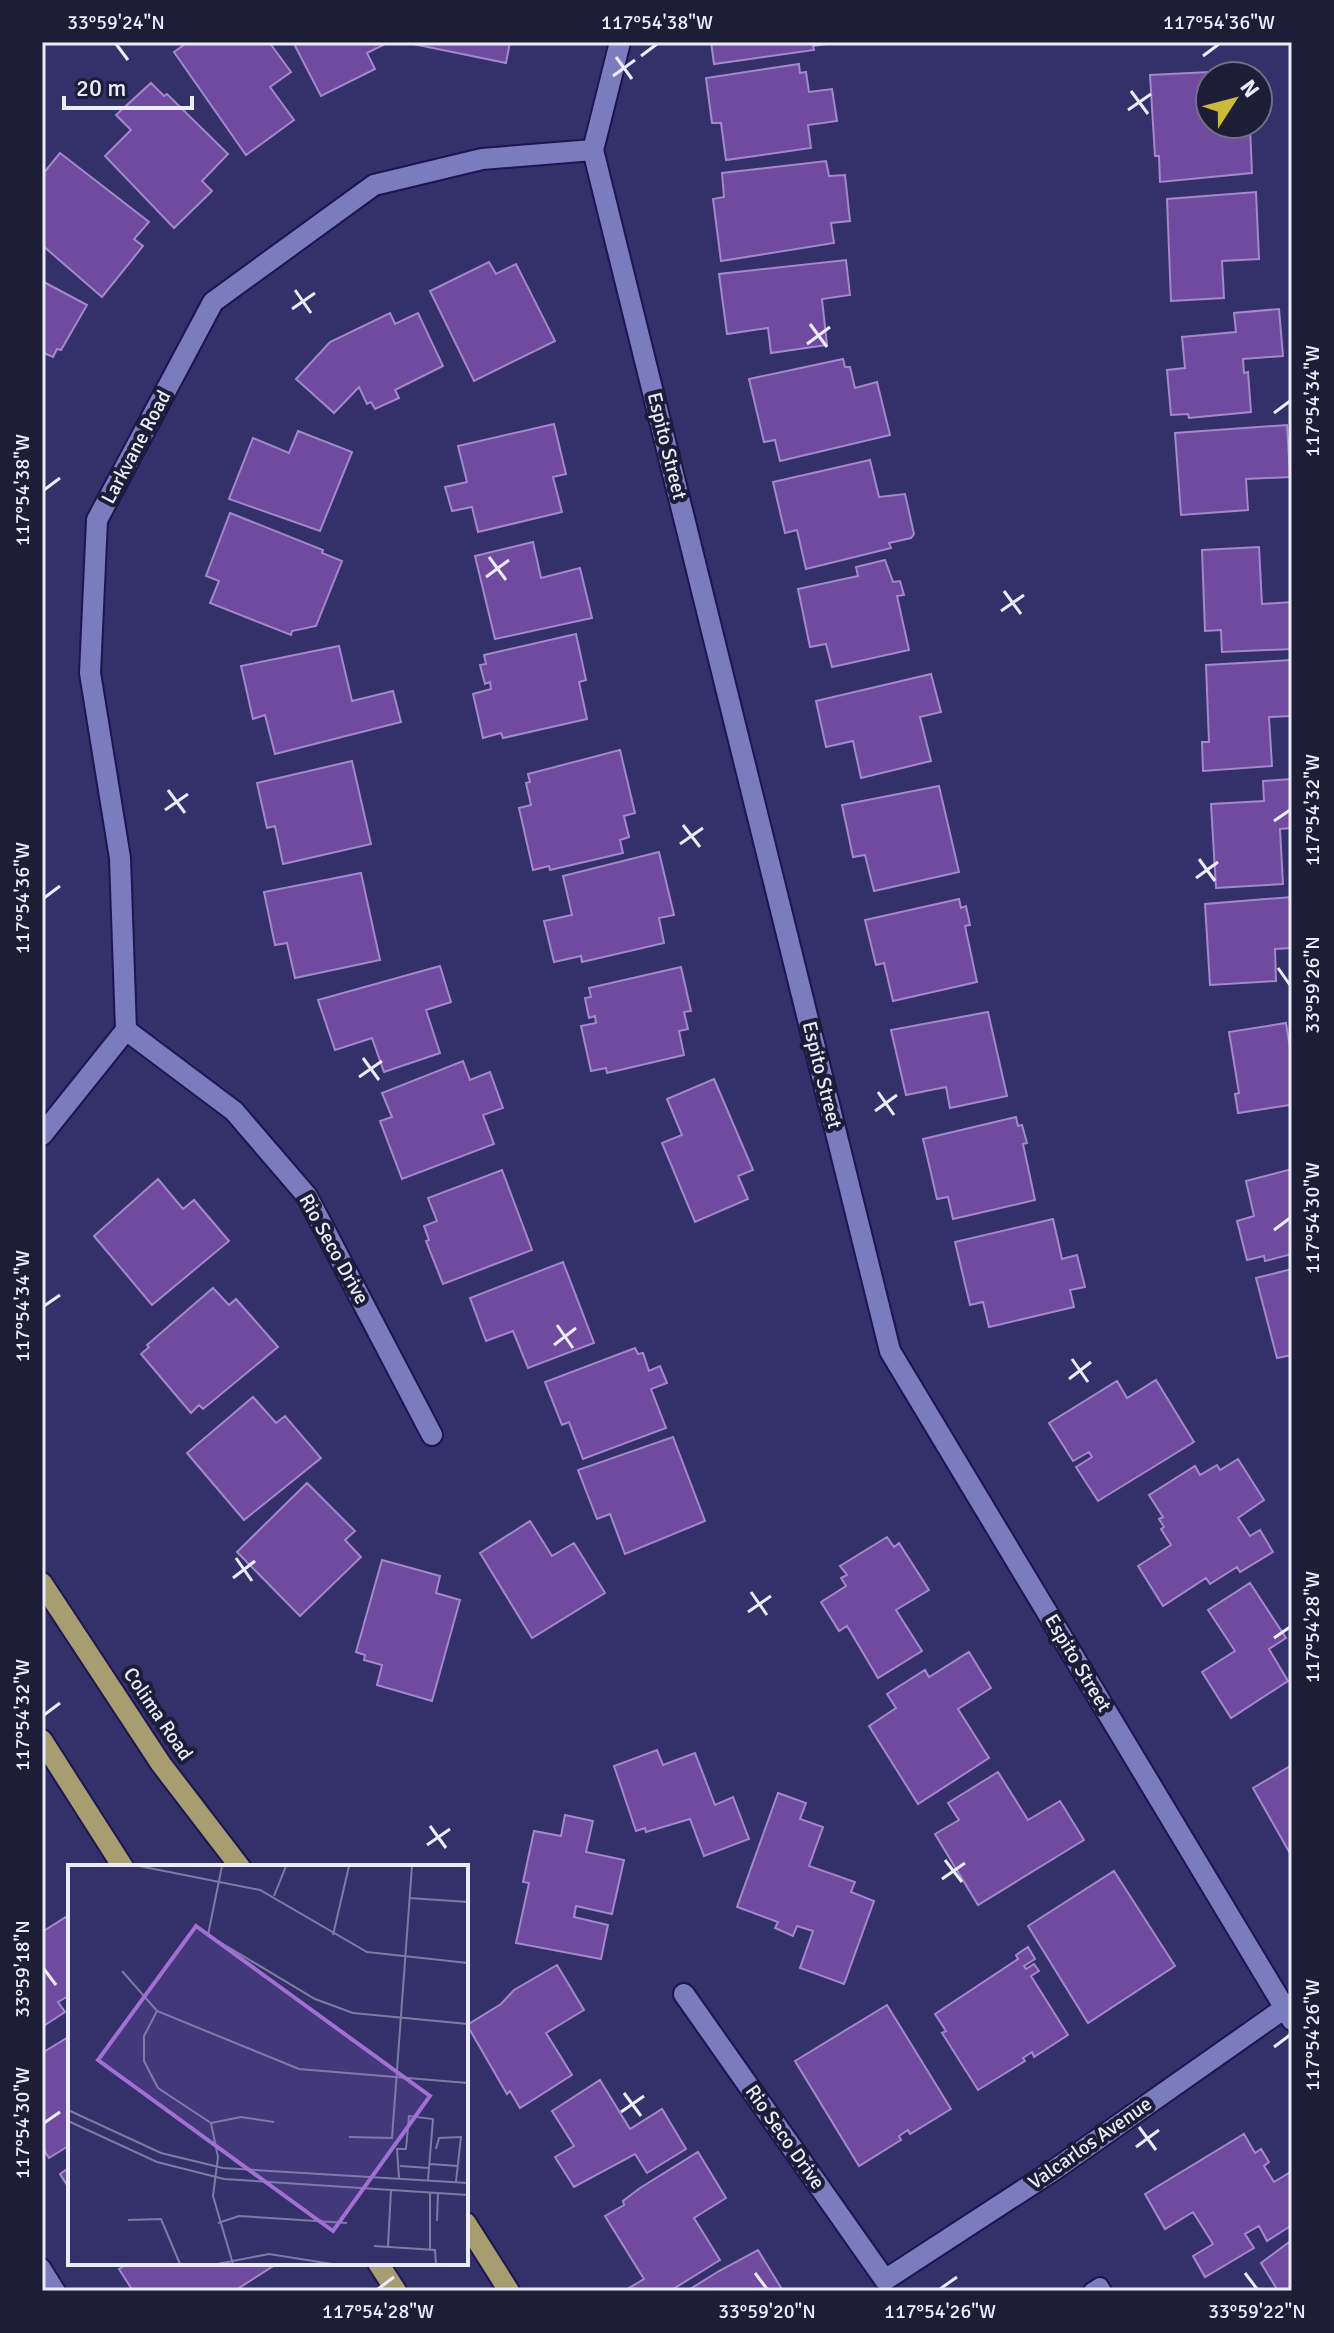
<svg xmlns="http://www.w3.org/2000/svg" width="1334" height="2333" font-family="Signika,sans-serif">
  <rect width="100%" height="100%" fill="#33306a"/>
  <path fill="#704a9e" stroke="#a388ca" stroke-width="2" d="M 188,42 L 269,42 L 291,72 L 270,87 L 294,120 L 246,155 L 174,52 Z
    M 293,42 L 389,42 L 367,53 L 375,69 L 321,96 Z
    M 510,42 L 506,63 L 408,43 L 408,42 Z
    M 711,42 L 841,42 L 813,46 L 814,50 L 714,64 Z
    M 799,64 L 800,73 L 806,72 L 809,92 L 832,89 L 837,121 L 808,125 L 811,148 L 726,160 L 721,123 L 712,123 L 706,78 Z
    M 1209,72 L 1210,124 L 1212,129 L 1250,127 L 1252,173 L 1160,182 L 1159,156 L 1155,156 L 1150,75 Z
    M 151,83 L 164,96 L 167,94 L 228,154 L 202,181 L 212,191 L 174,228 L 105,156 L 131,130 L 116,115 Z
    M 60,153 L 149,222 L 134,239 L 143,246 L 102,297 L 42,245 L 42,175 Z
    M 826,161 L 829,176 L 845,175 L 850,221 L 831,223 L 834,243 L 721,261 L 713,199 L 724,197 L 722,173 Z
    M 1256,192 L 1259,259 L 1222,261 L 1224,298 L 1171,301 L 1167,199 Z
    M 846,260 L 850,295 L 822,299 L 827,345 L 771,353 L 768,328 L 727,334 L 719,274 Z
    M 489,262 L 496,274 L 516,264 L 555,341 L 474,381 L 430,291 Z
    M 42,281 L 87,305 L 61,350 L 57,349 L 53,357 L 44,353 L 42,356 Z
    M 1279,309 L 1283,356 L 1243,359 L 1244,373 L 1248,372 L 1251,412 L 1189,418 L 1188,414 L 1171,415 L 1167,370 L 1185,368 L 1182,337 L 1236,332 L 1234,313 Z
    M 390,313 L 395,324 L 418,313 L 443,366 L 395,390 L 399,398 L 375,409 L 371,402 L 367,404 L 359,387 L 334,413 L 296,379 L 330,342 Z
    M 843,359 L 845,367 L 850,367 L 855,388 L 877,382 L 890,435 L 780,461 L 775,440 L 764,442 L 749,379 Z
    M 554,424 L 566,474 L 553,477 L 562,512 L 478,532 L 472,507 L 452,511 L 445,487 L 467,482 L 458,446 Z
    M 1287,425 L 1290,477 L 1246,479 L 1248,510 L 1181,515 L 1175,433 Z
    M 298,431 L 352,452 L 320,531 L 229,499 L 253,438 L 289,453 Z
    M 870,460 L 879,497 L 905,494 L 914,534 L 911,538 L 889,543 L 891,548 L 806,569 L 797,530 L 785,533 L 773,482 Z
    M 230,513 L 323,550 L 322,553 L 342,561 L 316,626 L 292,631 L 291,635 L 210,603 L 219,581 L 206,576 Z
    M 533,542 L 541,578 L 580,568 L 592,618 L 495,639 L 475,556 Z
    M 1259,547 L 1262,604 L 1292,602 L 1292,649 L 1222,652 L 1221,630 L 1205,631 L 1202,550 Z
    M 885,560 L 893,582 L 900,581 L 904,595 L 897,596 L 909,650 L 832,667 L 826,644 L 810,647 L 798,589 L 858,576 L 856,567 Z
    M 576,634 L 586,680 L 579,682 L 587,719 L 503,738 L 501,733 L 483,738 L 473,694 L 491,689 L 490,682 L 485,684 L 480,665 L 486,664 L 484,655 Z
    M 339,646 L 352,701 L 393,691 L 401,722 L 275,754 L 265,715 L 253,719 L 241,666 Z
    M 1292,660 L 1292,716 L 1269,717 L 1272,766 L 1203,771 L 1202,742 L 1209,742 L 1206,665 Z
    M 931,674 L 941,712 L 920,717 L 931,761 L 861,778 L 853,741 L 826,747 L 816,701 Z
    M 620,750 L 635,813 L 624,816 L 629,837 L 620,840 L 623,853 L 550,870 L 549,866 L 533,870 L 519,808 L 531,805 L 526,783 L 530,782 L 528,774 Z
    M 352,761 L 371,844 L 283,864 L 275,826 L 267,828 L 257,783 Z
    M 1292,779 L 1292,828 L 1280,829 L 1283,884 L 1216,888 L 1211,804 L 1264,801 L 1263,781 Z
    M 939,786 L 959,872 L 874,891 L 865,855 L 853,857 L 842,805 Z
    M 659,852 L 674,915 L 659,918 L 664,943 L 582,962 L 581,956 L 554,962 L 544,921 L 572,915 L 563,876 Z
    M 361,873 L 380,960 L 295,978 L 287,943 L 275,945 L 264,892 Z
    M 1292,897 L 1292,948 L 1275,949 L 1276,981 L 1210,985 L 1205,904 Z
    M 959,899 L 961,908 L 966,906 L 970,925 L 965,926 L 977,982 L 893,1001 L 884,963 L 876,965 L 865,920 Z
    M 440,966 L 451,1002 L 426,1010 L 440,1053 L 384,1072 L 372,1038 L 335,1050 L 318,1000 Z
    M 681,967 L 691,1011 L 684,1012 L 688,1029 L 679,1031 L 684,1055 L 607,1073 L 606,1068 L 591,1071 L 581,1026 L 596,1023 L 595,1016 L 589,1018 L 585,998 L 591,997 L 589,988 Z
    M 988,1012 L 1007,1096 L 950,1108 L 946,1087 L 906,1095 L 891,1030 Z
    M 1286,1023 L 1292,1061 L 1292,1118 L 1290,1105 L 1238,1113 L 1235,1094 L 1239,1093 L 1229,1032 Z
    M 463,1061 L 470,1080 L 490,1072 L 503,1108 L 483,1115 L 494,1144 L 402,1179 L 380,1121 L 392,1117 L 382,1093 Z
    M 714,1079 L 753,1170 L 738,1176 L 748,1199 L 695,1222 L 662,1143 L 682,1135 L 667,1099 Z
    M 1016,1117 L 1018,1126 L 1022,1125 L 1027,1143 L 1023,1144 L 1035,1200 L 953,1219 L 948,1197 L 937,1199 L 923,1139 Z
    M 1292,1169 L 1292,1254 L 1265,1261 L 1264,1256 L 1247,1260 L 1237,1221 L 1254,1216 L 1246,1181 Z
    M 502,1170 L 532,1250 L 443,1284 L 426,1241 L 429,1240 L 424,1226 L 437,1221 L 428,1198 Z
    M 158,1179 L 183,1209 L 194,1200 L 229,1241 L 152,1305 L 94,1236 Z
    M 1053,1219 L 1062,1259 L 1077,1255 L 1085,1287 L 1070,1290 L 1074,1307 L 989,1327 L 983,1302 L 970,1305 L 955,1242 Z
    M 563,1262 L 594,1343 L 528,1368 L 513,1331 L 486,1341 L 470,1298 Z
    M 1292,1269 L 1292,1355 L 1277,1358 L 1256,1278 Z
    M 213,1288 L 229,1305 L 236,1299 L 278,1347 L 203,1409 L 199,1405 L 191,1413 L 141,1354 L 149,1347 L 147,1345 Z
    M 635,1348 L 638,1354 L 643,1353 L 649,1371 L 660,1366 L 667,1383 L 651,1389 L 666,1428 L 583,1459 L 569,1422 L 562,1425 L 545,1382 Z
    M 1156,1380 L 1194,1442 L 1098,1501 L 1076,1467 L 1092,1457 L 1089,1452 L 1073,1461 L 1049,1423 L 1117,1381 L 1127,1398 Z
    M 253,1397 L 276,1423 L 285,1416 L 321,1458 L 244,1520 L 187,1453 Z
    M 673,1437 L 705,1521 L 625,1554 L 610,1514 L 597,1519 L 578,1470 Z
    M 1238,1459 L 1264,1500 L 1238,1518 L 1250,1536 L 1260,1530 L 1273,1552 L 1240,1572 L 1237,1567 L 1210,1584 L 1206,1578 L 1163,1606 L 1138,1566 L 1171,1545 L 1161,1529 L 1164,1527 L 1159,1519 L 1163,1517 L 1149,1495 L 1195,1466 L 1200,1475 L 1217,1465 L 1220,1470 Z
    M 307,1483 L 355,1531 L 345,1540 L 361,1557 L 300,1616 L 237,1552 Z
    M 530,1521 L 552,1556 L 574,1543 L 605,1593 L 532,1638 L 480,1553 Z
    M 887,1537 L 894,1547 L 899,1543 L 929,1590 L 896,1610 L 922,1651 L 878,1678 L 847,1626 L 839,1631 L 821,1602 L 846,1586 L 841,1578 L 847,1575 L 840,1566 Z
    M 382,1560 L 440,1576 L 436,1593 L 460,1600 L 432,1701 L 377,1685 L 382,1665 L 364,1660 L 365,1655 L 356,1652 Z
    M 1250,1583 L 1286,1638 L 1269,1649 L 1288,1681 L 1231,1718 L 1202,1672 L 1235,1651 L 1208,1610 Z
    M 969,1652 L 991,1688 L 958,1709 L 989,1758 L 918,1804 L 869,1726 L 896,1708 L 887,1694 L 925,1670 L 929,1677 Z
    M 657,1750 L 663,1765 L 695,1753 L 715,1805 L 733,1797 L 749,1839 L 704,1856 L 690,1819 L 646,1832 L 645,1828 L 636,1831 L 614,1766 Z
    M 1292,1765 L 1292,1857 L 1253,1788 Z
    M 998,1772 L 1028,1820 L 1060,1801 L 1084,1840 L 978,1905 L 935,1834 L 959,1820 L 948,1803 Z
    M 778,1793 L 806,1803 L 800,1819 L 823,1827 L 809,1866 L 855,1882 L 851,1892 L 874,1901 L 844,1984 L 800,1968 L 813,1931 L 797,1926 L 793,1936 L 775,1928 L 778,1922 L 737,1907 Z
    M 565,1815 L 593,1821 L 586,1852 L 624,1860 L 612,1914 L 576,1906 L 574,1917 L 608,1925 L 601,1959 L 516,1943 L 529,1883 L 523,1882 L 534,1831 L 561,1836 Z
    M 1114,1871 L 1175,1966 L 1088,2023 L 1028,1926 Z
    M 66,1917 L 70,1924 L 70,1995 L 58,2002 L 65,2012 L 42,2027 L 42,1932 Z
    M 1028,1947 L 1035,1959 L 1024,1966 L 1026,1969 L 1034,1964 L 1039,1971 L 1031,1976 L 1068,2035 L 1034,2057 L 1032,2052 L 1023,2058 L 1025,2061 L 978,2090 L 942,2033 L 946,2031 L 935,2014 L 1018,1959 L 1016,1955 Z
    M 557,1965 L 584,2010 L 546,2033 L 572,2075 L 520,2108 L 510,2091 L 507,2094 L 467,2025 L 501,2004 L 514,1990 Z
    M 887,2005 L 951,2109 L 910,2134 L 908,2130 L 899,2136 L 901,2140 L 859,2166 L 795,2061 Z
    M 70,2036 L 70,2145 L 49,2158 L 42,2147 L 42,2053 Z
    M 600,2080 L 630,2129 L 662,2109 L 686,2149 L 647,2173 L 635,2154 L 574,2187 L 555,2157 L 574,2146 L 552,2111 Z
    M 1244,2134 L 1255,2153 L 1261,2149 L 1269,2162 L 1264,2166 L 1274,2182 L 1292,2171 L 1292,2225 L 1267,2241 L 1259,2226 L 1245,2234 L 1254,2248 L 1205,2277 L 1193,2256 L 1213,2244 L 1193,2212 L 1165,2229 L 1145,2194 Z
    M 698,2152 L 726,2198 L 694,2218 L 720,2260 L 670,2291 L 624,2291 L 644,2279 L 605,2216 L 624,2205 L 623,2201 L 640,2188 Z
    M 70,2167 L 70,2190 L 60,2174 Z
    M 1292,2240 L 1292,2291 L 1278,2291 L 1261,2263 Z
    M 758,2250 L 783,2291 L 687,2291 L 719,2271 Z
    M 129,2263 L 278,2263 L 239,2288 L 241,2291 L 133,2291 L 119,2269 Z"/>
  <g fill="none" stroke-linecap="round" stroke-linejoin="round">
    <g stroke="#1d154d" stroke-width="20">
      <path id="service" d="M 42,2267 L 57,2291
        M 1092,2291 L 1100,2286 L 1103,2291"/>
    </g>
    <g stroke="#1d154d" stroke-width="24">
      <path id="minor" d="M 620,42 L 593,150 L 890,1351 L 1292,2020
        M 126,1030 L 234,1111 L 307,1196 L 432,1435
        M 42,1135 L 126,1030 L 120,858 L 90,673 L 97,520 L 213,302 L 374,185 L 482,159 L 593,150
        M 684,1994 L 885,2280 L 1057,2168 L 1292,2003"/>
    </g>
    <g stroke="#1d154d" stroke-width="24">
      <path id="primary" d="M 42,1583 L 161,1764 L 240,1867
        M 42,1740 L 123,1867
        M 466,2223 L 509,2291
        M 378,2263 L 396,2291"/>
    </g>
    <use href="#service" stroke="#7b7cbd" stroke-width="16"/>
    <use href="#minor" stroke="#7b7cbd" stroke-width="20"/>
    <use href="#primary" stroke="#a69e70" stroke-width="20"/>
  </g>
  <path fill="none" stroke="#ebecfb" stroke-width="3" d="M 116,44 L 128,60M 641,56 L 657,44M 1203,56 L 1219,44M 616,57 L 632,79M 613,76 L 635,60M 1131,91 L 1148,114M 1128,110 L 1151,94M 295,290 L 311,313M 292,309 L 315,293M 810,324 L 827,347M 807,344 L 830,327M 1274,413 L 1290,401M 44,490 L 60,478M 489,557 L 506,580M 486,577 L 509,560M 1004,591 L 1021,614M 1001,611 L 1024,595M 168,790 L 185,813M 165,810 L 188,794M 1274,821 L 1290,810M 683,825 L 700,847M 680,844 L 703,828M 1199,859 L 1215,881M 1196,878 L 1218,862M 44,898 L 60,886M 1278,968 L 1290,985M 363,1058 L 379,1080M 359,1077 L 382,1061M 878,1092 L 894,1115M 875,1111 L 897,1095M 1274,1230 L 1290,1218M 44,1306 L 60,1295M 557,1325 L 573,1348M 554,1345 L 576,1328M 1072,1359 L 1088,1382M 1069,1379 L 1091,1362M 236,1558 L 252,1581M 233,1578 L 255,1561M 751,1592 L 767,1615M 748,1612 L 771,1596M 1274,1638 L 1290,1627M 44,1715 L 60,1703M 430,1826 L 446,1848M 427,1845 L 450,1829M 945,1860 L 962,1882M 942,1879 L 965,1863M 44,1969 L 56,1985M 1274,2047 L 1290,2035M 624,2093 L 641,2116M 621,2112 L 644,2096M 44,2123 L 60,2112M 1139,2127 L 1156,2150M 1136,2147 L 1159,2130M 755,2273 L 767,2289M 1245,2273 L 1257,2289M 378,2289 L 394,2277M 940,2289 L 957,2277"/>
  <g text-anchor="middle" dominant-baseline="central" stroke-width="8" stroke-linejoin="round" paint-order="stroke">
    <g font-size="20" fill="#ebecfb" stroke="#1d1d37">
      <text transform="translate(667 446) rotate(76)">Espito Street</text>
      <text transform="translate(136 447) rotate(-62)">Larkvane Road</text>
      <text transform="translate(822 1075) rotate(76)">Espito Street</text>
      <text transform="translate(334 1249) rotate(61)">Rio Seco Drive</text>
      <text transform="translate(1078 1663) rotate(59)">Espito Street</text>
      <text transform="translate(158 1714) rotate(56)">Colima Road</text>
      <text transform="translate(785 2137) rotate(55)">Rio Seco Drive</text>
      <text transform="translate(1090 2143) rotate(-35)">Valcarlos Avenue</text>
    </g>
  </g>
  <g transform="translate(68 1865)">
    <rect width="400" height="400" fill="#33306a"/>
    <path fill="none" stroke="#7d7ba4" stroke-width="2" d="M 71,1 L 192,25 L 299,87 L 400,98M 154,1 L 140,70 L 247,134 L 285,148 L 400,159M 206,31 L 218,1M 341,33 L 400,37M 265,70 L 281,1M 54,106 L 89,146 L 231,204 L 400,218M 89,146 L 76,171 L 76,196 L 90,223 L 143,258 L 150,292 L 145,331 L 165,399M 0,245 L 93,288 L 155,303 L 400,318M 0,256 L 89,297 L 156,314 L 400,330M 143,258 L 173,252 L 206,257M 281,272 L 324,273 L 344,1M 368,284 L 371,273 L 393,272 L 388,317M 362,299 L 390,301M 332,301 L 361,303M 331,313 L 329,284 L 338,284 L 341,251 L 365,254 L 360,315M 362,328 L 362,384M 60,355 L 93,354 L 112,399M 369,356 L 370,328M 150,358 L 171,351 L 279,358M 306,381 L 367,385 L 368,399M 320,381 L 323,325M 149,399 L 201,389 L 264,399"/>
    <path fill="#a26fd4" fill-opacity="0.15" stroke="#a26fd4" stroke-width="4" d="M 128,61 L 362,231 L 265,366 L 30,195 Z"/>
    <rect width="400" height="400" fill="none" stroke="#ebecfb" stroke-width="4"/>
  </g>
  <rect width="1334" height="2333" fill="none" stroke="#1d1d37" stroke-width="88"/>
  <g transform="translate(1234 100) rotate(54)"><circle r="38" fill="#1d1d37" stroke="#6f7085" stroke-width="2"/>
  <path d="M0-6L14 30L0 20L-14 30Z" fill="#c9ba3a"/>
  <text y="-12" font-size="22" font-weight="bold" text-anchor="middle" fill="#ebecfb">N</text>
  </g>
  <path d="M64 96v12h128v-12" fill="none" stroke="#ebecfb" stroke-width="4"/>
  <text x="76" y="96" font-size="24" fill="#ebecfb" stroke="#1d1d37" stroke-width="6" paint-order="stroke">20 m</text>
  <rect x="44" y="44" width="1246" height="2245" fill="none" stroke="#ebecfb" stroke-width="3"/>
  <g font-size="20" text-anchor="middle" fill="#ebecfb">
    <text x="116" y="29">33°59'24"N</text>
    <text x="657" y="29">117°54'38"W</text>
    <text x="1219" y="29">117°54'36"W</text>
    <text transform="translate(1312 401) rotate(-90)" y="7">117°54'34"W</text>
    <text transform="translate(22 490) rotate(-90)" y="7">117°54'38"W</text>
    <text transform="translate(1312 810) rotate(-90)" y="7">117°54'32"W</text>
    <text transform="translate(22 898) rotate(-90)" y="7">117°54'36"W</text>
    <text transform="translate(1312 985) rotate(-90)" y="7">33°59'26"N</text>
    <text transform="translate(1312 1218) rotate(-90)" y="7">117°54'30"W</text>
    <text transform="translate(22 1306) rotate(-90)" y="7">117°54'34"W</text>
    <text transform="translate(1312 1627) rotate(-90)" y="7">117°54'28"W</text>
    <text transform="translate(22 1715) rotate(-90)" y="7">117°54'32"W</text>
    <text transform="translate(22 1969) rotate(-90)" y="7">33°59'18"N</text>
    <text transform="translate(1312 2035) rotate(-90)" y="7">117°54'26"W</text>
    <text transform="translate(22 2123) rotate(-90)" y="7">117°54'30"W</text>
    <text x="378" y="2318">117°54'28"W</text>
    <text x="767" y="2318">33°59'20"N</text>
    <text x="940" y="2318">117°54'26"W</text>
    <text x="1257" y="2318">33°59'22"N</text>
  </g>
</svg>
